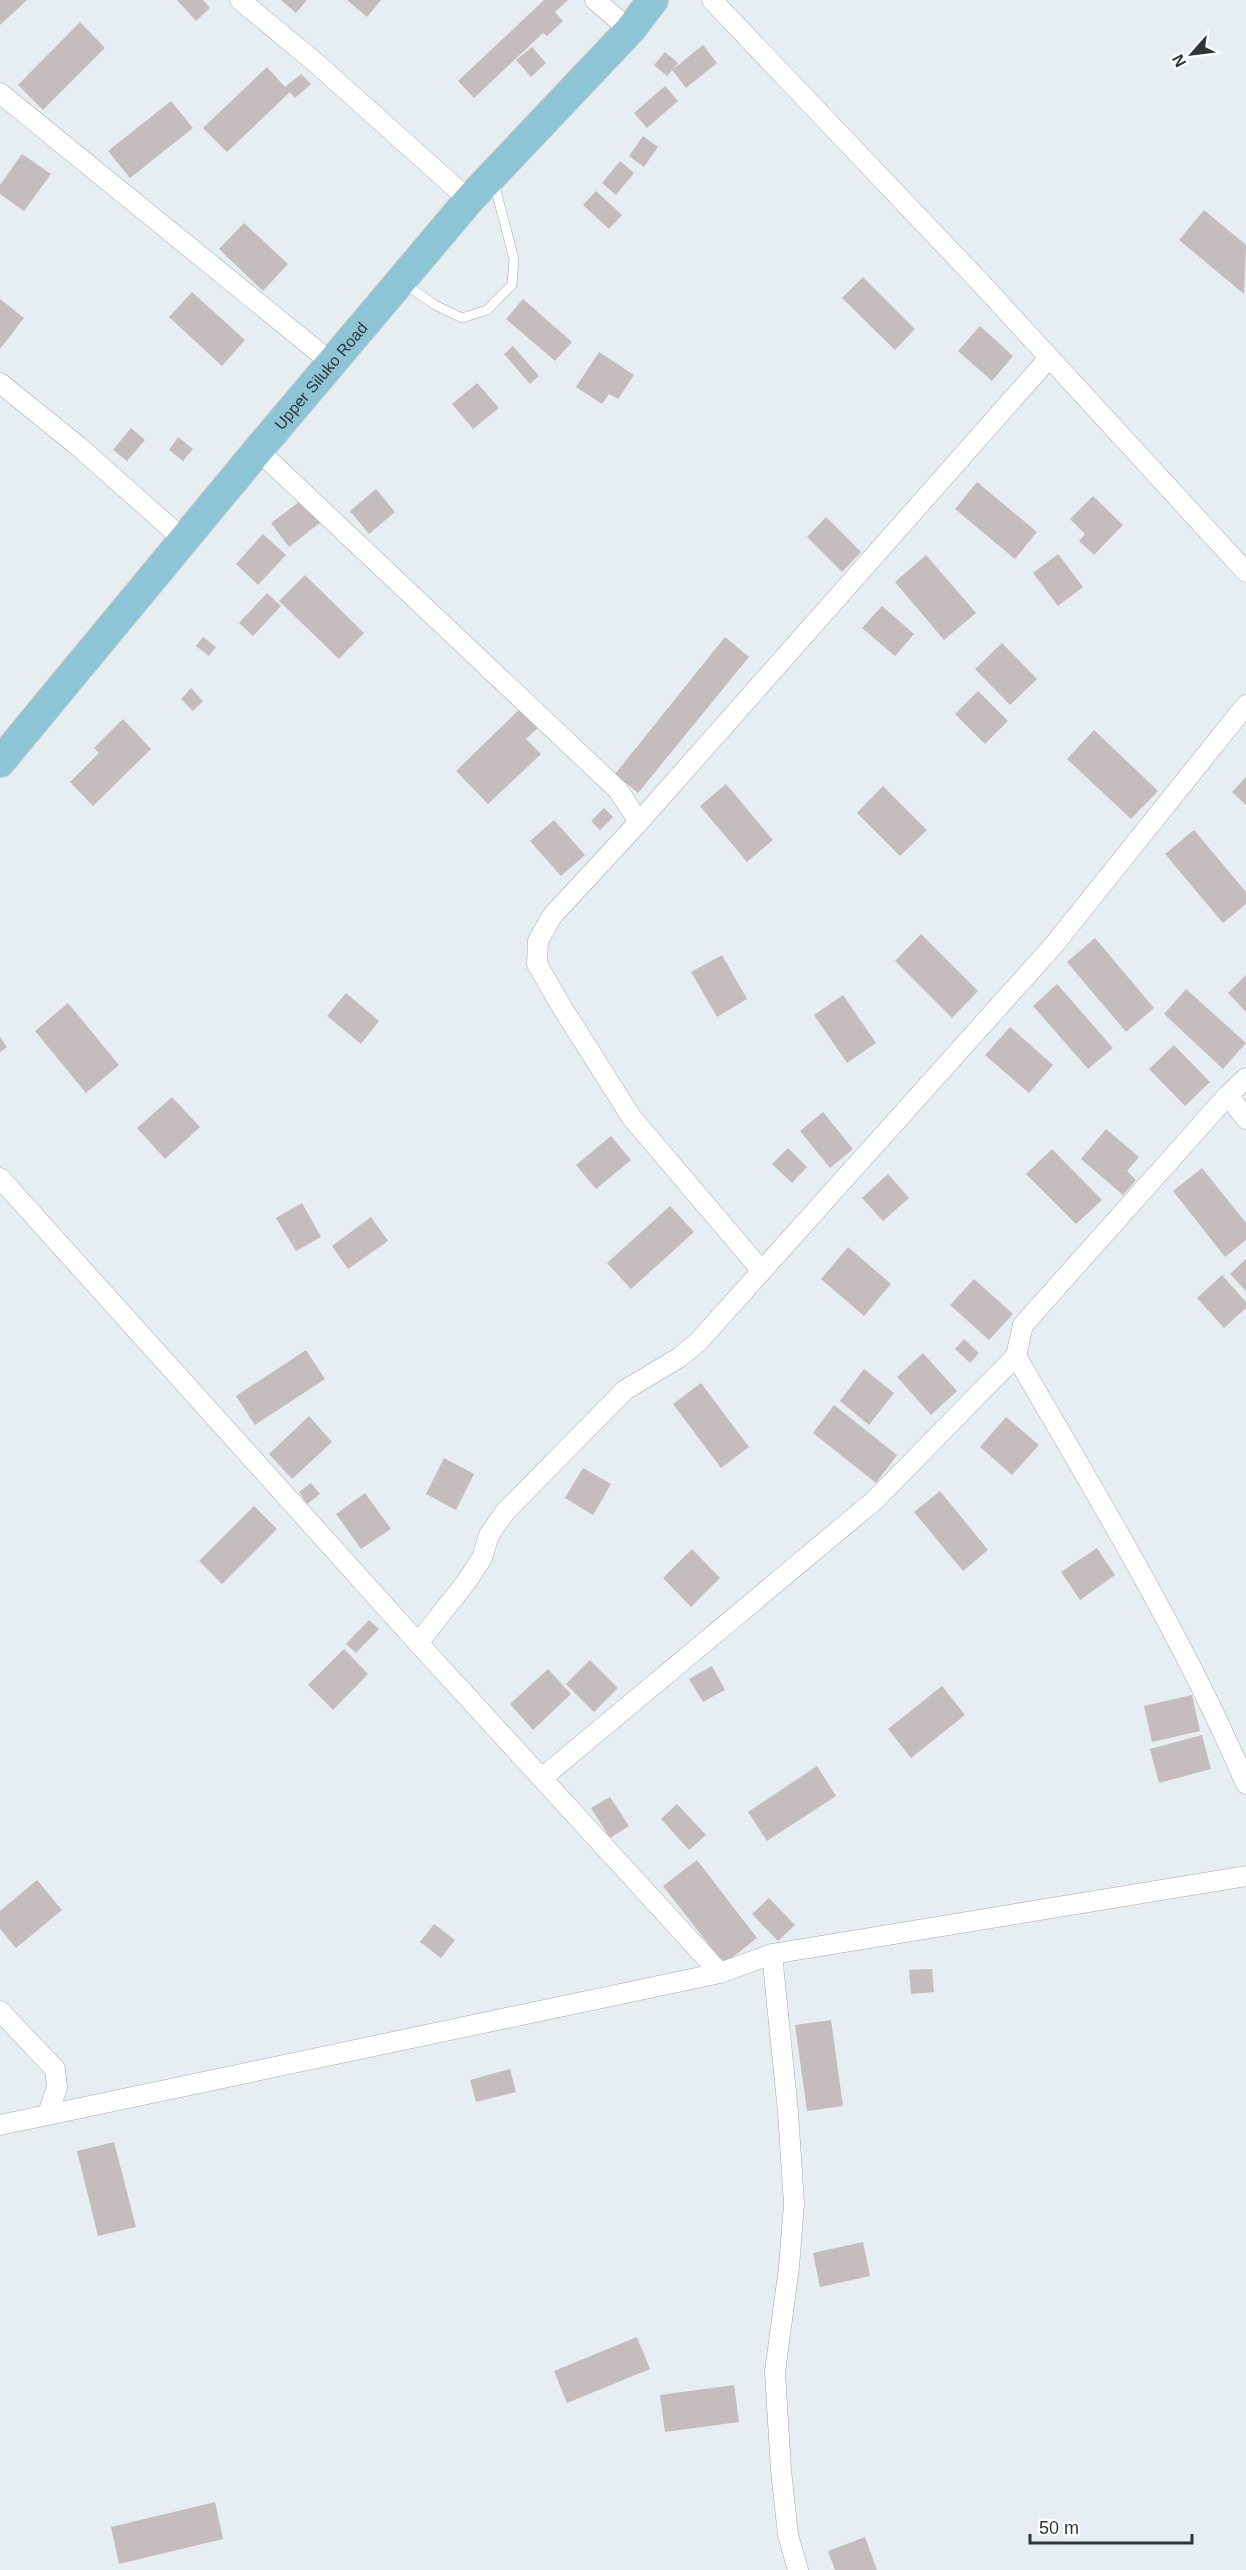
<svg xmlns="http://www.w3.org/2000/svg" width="1246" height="2570" font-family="Helvetica,sans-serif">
  <rect width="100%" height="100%" fill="#e6eef2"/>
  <path fill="#c5bcbd" d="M 0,0 L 27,0 L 0,25 Z
    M 177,0 L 203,0 L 210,8 L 196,21 Z
    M 281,0 L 307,0 L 296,13 Z
    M 347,0 L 381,0 L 367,17 Z
    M 544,0 L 568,0 L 555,12 L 563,21 L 547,36 L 543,33 L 474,98 L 458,81 Z
    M 80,22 L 105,48 L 43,110 L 18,85 Z
    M 703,45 L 717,63 L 686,88 L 672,70 Z
    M 532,47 L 546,63 L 531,77 L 516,60 Z
    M 665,52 L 678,63 L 667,76 L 654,65 Z
    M 267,67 L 285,87 L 301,74 L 311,84 L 295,98 L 290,92 L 227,152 L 203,128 Z
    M 665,86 L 678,101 L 647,128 L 634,113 Z
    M 171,101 L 193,128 L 130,178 L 108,151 Z
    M 643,136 L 658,147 L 644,167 L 629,156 Z
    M 22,154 L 51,174 L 24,211 L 0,194 L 0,185 Z
    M 620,161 L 634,173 L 616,195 L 602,183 Z
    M 596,191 L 622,215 L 609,229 L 583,205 Z
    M 1204,210 L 1246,245 L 1244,294 L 1179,240 Z
    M 244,223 L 288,264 L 263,291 L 219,249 Z
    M 863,277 L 915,329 L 895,350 L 842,298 Z
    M 192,292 L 245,340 L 222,366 L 169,317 Z
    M 0,299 L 24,318 L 0,349 Z
    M 523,299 L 572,342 L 555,361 L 506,319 Z
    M 980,326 L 1013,356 L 992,381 L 958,351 Z
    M 513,346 L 539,376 L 530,384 L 504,354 Z
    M 599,352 L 634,375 L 618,399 L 609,394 L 602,404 L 576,387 Z
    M 477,383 L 499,408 L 473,429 L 452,404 Z
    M 131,428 L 145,440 L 127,461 L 113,450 Z
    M 178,437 L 193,449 L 183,461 L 169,450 Z
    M 977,482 L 1037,532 L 1015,559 L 955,509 Z
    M 376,489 L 395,512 L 369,534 L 350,511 Z
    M 1093,496 L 1123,525 L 1094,555 L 1079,541 L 1085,534 L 1070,519 Z
    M 303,499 L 321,522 L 289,547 L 271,523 Z
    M 826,517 L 861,552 L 842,572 L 807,537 Z
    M 263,534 L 286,555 L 258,585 L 236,564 Z
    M 1058,554 L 1083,587 L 1058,606 L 1033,573 Z
    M 926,555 L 976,613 L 944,640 L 895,582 Z
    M 305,575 L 364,633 L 339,659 L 279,601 Z
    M 267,593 L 281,606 L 253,636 L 239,623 Z
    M 882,606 L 914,634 L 895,656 L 862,628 Z
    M 203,637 L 216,647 L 209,656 L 196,646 Z
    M 725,637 L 749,657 L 638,793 L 615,774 Z
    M 1002,643 L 1037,679 L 1010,705 L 975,669 Z
    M 191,688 L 203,701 L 193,711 L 181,699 Z
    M 978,691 L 1008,721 L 985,744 L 955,714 Z
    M 523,706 L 541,725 L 526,739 L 541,754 L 488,804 L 456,771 Z
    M 123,719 L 151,749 L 93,806 L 70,782 L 99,753 L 94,748 Z
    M 1094,730 L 1158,791 L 1131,819 L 1067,759 Z
    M 1246,777 L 1246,805 L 1232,792 Z
    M 726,784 L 773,840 L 747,862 L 700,806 Z
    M 883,786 L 927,830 L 900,856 L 857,813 Z
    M 604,808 L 613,817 L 600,830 L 591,821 Z
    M 554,820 L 585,855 L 561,876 L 530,841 Z
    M 1194,830 L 1246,892 L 1246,904 L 1223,923 L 1165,854 Z
    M 921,934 L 978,991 L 952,1018 L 895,961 Z
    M 1095,938 L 1154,1008 L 1126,1032 L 1067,962 Z
    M 722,955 L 747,999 L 717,1017 L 691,972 Z
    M 1246,975 L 1246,1012 L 1228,993 Z
    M 1057,984 L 1113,1048 L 1088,1069 L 1033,1006 Z
    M 1186,989 L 1246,1043 L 1223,1069 L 1164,1014 Z
    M 346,993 L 379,1021 L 361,1044 L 327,1016 Z
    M 843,995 L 876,1043 L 847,1063 L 814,1015 Z
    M 68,1003 L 119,1065 L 86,1093 L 35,1031 Z
    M 1010,1027 L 1053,1065 L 1029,1093 L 985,1055 Z
    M 0,1037 L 7,1047 L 0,1052 Z
    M 1174,1045 L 1210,1082 L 1185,1106 L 1149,1069 Z
    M 172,1097 L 200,1127 L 165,1159 L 137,1128 Z
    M 823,1112 L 853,1149 L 830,1168 L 800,1131 Z
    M 1106,1129 L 1139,1157 L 1127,1171 L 1136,1180 L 1123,1195 L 1081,1159 Z
    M 611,1136 L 631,1160 L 596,1189 L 576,1165 Z
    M 788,1148 L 807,1167 L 792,1183 L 772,1164 Z
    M 1052,1149 L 1102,1200 L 1076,1224 L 1026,1174 Z
    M 1202,1168 L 1246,1223 L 1246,1240 L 1225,1257 L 1173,1191 Z
    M 888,1174 L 909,1198 L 883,1221 L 862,1198 Z
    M 302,1203 L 321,1237 L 296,1251 L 276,1218 Z
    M 670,1206 L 694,1232 L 631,1289 L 607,1263 Z
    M 371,1217 L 388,1241 L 348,1269 L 332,1246 Z
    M 848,1247 L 891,1284 L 864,1316 L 821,1279 Z
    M 1246,1259 L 1246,1291 L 1230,1274 Z
    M 1222,1275 L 1246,1302 L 1246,1308 L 1224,1328 L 1197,1298 Z
    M 974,1279 L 1013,1314 L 989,1340 L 950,1305 Z
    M 964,1339 L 979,1353 L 970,1363 L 955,1349 Z
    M 306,1350 L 325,1379 L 255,1425 L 236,1396 Z
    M 923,1353 L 957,1391 L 931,1415 L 897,1377 Z
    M 864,1369 L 894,1393 L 869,1425 L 840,1401 Z
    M 701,1383 L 749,1447 L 721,1468 L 673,1404 Z
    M 834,1405 L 897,1455 L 876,1483 L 813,1433 Z
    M 309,1416 L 332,1442 L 292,1479 L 269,1454 Z
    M 1006,1417 L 1039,1445 L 1012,1475 L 980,1447 Z
    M 444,1458 L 474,1474 L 456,1510 L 426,1494 Z
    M 583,1468 L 611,1484 L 593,1515 L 565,1498 Z
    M 311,1483 L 320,1494 L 307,1504 L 299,1492 Z
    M 940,1491 L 988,1550 L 963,1571 L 914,1512 Z
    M 365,1493 L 391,1529 L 361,1549 L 336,1514 Z
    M 254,1506 L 277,1529 L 222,1584 L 199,1561 Z
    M 1097,1548 L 1115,1575 L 1080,1600 L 1061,1572 Z
    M 692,1549 L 720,1578 L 691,1607 L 663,1578 Z
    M 369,1620 L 379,1629 L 356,1653 L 346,1644 Z
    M 344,1649 L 368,1674 L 333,1710 L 308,1685 Z
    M 590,1660 L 618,1688 L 594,1712 L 566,1684 Z
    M 712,1666 L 725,1690 L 703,1702 L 689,1679 Z
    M 548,1669 L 571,1694 L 533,1730 L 510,1704 Z
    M 942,1686 L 965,1715 L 911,1758 L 888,1729 Z
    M 1192,1695 L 1200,1731 L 1152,1742 L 1144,1706 Z
    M 1202,1735 L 1211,1769 L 1159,1783 L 1150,1749 Z
    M 817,1766 L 836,1796 L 767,1841 L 748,1812 Z
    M 610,1797 L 629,1826 L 610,1838 L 591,1808 Z
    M 677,1804 L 706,1835 L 689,1850 L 661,1819 Z
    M 697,1860 L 757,1938 L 724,1964 L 663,1886 Z
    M 37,1880 L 62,1910 L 16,1948 L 0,1929 L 0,1911 Z
    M 769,1898 L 795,1925 L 778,1941 L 752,1914 Z
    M 434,1924 L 455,1940 L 441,1958 L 420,1942 Z
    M 932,1969 L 934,1992 L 911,1994 L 909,1970 Z
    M 831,2020 L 843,2106 L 807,2111 L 795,2025 Z
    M 510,2069 L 516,2092 L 476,2102 L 470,2080 Z
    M 114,2142 L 136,2227 L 98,2236 L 77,2151 Z
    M 863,2242 L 870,2276 L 820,2287 L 813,2253 Z
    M 637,2337 L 650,2369 L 567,2403 L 554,2371 Z
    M 734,2385 L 739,2422 L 665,2432 L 660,2395 Z
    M 215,2502 L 223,2539 L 119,2564 L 111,2527 Z
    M 865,2537 L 877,2570 L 835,2570 L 828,2551 Z"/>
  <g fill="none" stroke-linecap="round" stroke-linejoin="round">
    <g stroke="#9fa8ab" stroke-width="10">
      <path id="service" d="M 403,283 L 435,305 L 462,318 L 487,310 L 512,285 L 514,259 L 494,183"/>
    </g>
    <g stroke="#9fa8ab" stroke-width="21">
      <path id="minor" d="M 240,0 L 316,63 L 469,200
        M 595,0 L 630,30
        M 712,0 L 979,281 L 1246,572
        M 0,93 L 333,364
        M 0,383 L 78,446 L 184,540
        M 258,450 L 618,790 L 639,822 L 552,916 L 538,941 L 537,964 L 563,1009 L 632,1118 L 762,1271
        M 639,822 L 1049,358
        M 1246,1078 L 1228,1095 L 1023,1325 L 1016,1356 C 1097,1496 1182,1635 1246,1784
        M 1228,1095 L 1246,1119
        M 0,1178 L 418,1643 L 720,1973
        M 418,1643 L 467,1581 L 482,1558 L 489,1535 L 505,1512 L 625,1390 L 680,1357 L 699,1341 L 1053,946 L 1246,705
        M 542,1778 L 875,1500 L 1016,1356
        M 772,1954 L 788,2112 L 794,2204 L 789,2267 L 775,2372 L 781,2470 L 788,2535 L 798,2570
        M 0,2011 L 55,2069 L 57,2087 L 48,2114
        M 0,2125 L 720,1973 L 772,1954 L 1246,1876"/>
    </g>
    <g stroke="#c9cacb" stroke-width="32">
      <g id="primary">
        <path id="s1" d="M 0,762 L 258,450 L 469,200 L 630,30 L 653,0"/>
      </g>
    </g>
    <use href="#service" stroke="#fff" stroke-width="9"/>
    <use href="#minor" stroke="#fff" stroke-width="20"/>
    <use href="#primary" stroke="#8dc5d7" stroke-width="30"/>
  </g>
  <g text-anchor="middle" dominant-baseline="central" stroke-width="4.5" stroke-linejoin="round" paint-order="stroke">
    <g font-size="16" fill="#313536" stroke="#fff">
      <text stroke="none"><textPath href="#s1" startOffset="502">Upper Siluko Road</textPath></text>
    </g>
  </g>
  <g transform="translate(1192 54) rotate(242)" stroke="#ffffff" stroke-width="4.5" paint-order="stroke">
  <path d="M0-4.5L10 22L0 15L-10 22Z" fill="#313536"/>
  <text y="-9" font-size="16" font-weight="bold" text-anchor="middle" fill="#313536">N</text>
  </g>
  <path d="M1030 2534v9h162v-9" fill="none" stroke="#313536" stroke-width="3"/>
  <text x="1039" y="2534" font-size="18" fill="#313536" stroke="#ffffff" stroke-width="4.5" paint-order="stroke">50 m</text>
</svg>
